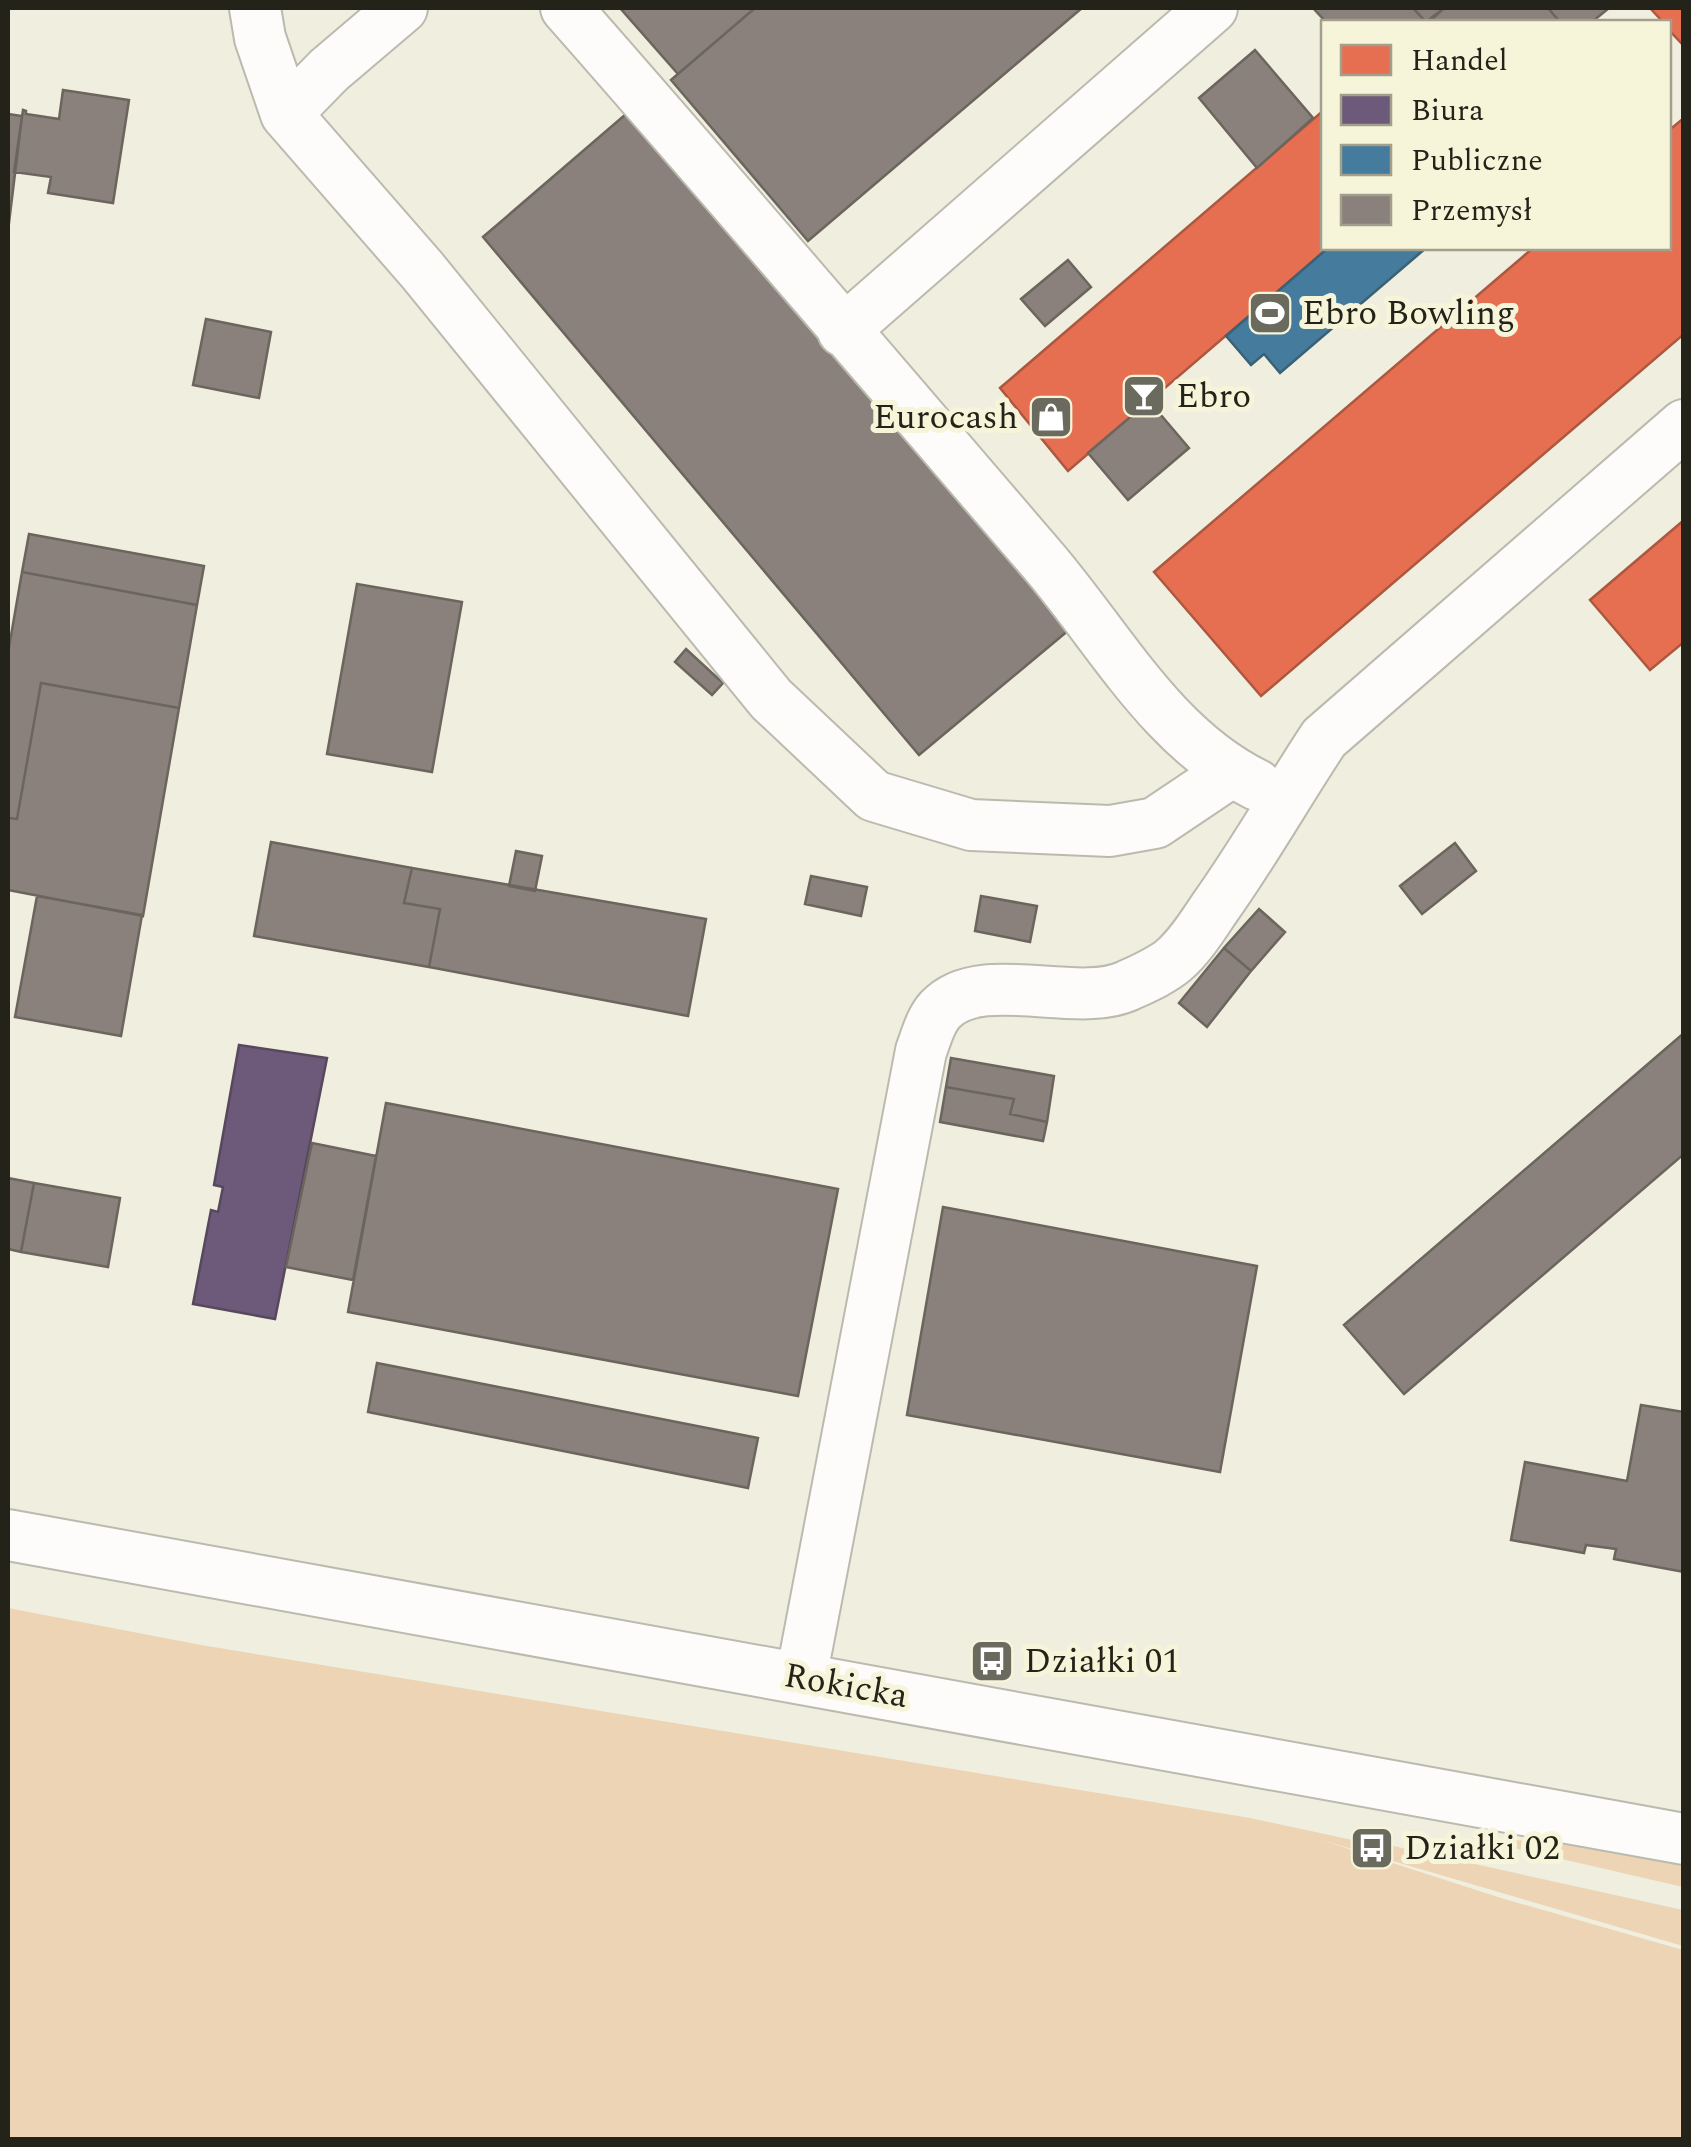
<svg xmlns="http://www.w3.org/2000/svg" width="1691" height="2147" font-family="Spectral,serif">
  <rect width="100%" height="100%" fill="#f0eedf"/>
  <path fill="#ecd4b5" d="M 8,1608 L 201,1645 L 1250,1818 L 1357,1841 L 1359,1850 L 1381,1856 L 1384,1844 L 1683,1910 L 1683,1946 L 1318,1839 L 1501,1898 L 1683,1950 L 1683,2139 L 8,2139 Z
    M 1471,1838 L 1573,1843 L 1683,1861 L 1683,1887 Z"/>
  <path fill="#e76f51" stroke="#ac5840" stroke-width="2.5" d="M 1650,8 L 1684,8 L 1684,46 L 1668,29 L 1668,22 L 1663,22 Z
    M 1324,110 L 1324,248 L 1328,248 L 1068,471 L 1000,388 Z
    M 1684,118 L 1684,334 L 1261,696 L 1154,572 L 1533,248 L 1668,248 L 1668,131 Z
    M 1684,520 L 1684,642 L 1650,670 L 1590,600 Z"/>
  <path fill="#6d597a" stroke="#57495d" stroke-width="2.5" d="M 239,1045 L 327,1058 L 275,1319 L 193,1304 L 211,1210 L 218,1212 L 223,1187 L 214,1185 Z"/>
  <path fill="#457b9d" stroke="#3b6175" stroke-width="2.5" d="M 1328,248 L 1426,248 L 1280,373 L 1264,354 L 1251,365 L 1226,336 Z"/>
  <path fill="#8a817c" stroke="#6b655e" stroke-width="2.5" d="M 620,8 L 755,8 L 678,74 Z
    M 755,8 L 1082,8 L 808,241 L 671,80 Z
    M 1313,8 L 1413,8 L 1426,22 L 1326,22 Z
    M 1413,8 L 1444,8 L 1426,22 Z
    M 1444,8 L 1548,8 L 1560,22 L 1429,22 Z
    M 1548,8 L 1609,8 L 1592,22 L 1560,22 Z
    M 1255,50 L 1313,118 L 1257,168 L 1199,98 Z
    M 63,90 L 129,100 L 113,203 L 48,193 L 51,177 L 14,172 L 23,110 L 26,111 L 26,114 L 59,119 Z
    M 8,114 L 22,116 L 8,231 Z
    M 626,114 L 1070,629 L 919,755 L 483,237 Z
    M 1068,260 L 1091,287 L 1045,326 L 1021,299 Z
    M 206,319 L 271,332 L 259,398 L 193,385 Z
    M 1149,401 L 1189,448 L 1128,500 L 1088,453 Z
    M 29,534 L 204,566 L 197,605 L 22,572 Z
    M 22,572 L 197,605 L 179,708 L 41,683 L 17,819 L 8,818 L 8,653 Z
    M 357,584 L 462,602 L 432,772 L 327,754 Z
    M 686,649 L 723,683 L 712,695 L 675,662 Z
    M 41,683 L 179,708 L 143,916 L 8,890 L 8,818 L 17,819 Z
    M 271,842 L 412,868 L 404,903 L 440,909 L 429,967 L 254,936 Z
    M 1455,843 L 1476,871 L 1422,914 L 1400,886 Z
    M 516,851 L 542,856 L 535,891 L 509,886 Z
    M 412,868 L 706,919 L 688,1016 L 429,967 L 440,909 L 404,903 Z
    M 811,876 L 867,887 L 861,916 L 805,904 Z
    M 37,896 L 142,915 L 121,1036 L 15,1017 Z
    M 981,896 L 1037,906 L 1030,942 L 975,931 Z
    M 1259,909 L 1285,932 L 1251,971 L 1224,948 Z
    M 1224,948 L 1251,971 L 1207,1027 L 1179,1003 Z
    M 1684,1033 L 1684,1154 L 1404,1394 L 1344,1325 Z
    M 951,1058 L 1054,1076 L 1047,1122 L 1010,1114 L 1014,1099 L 946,1087 Z
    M 946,1087 L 1014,1099 L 1010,1114 L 1047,1122 L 1043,1141 L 940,1122 Z
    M 386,1103 L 838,1189 L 798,1396 L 348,1312 Z
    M 312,1143 L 376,1156 L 353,1280 L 286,1267 Z
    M 8,1178 L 34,1183 L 21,1252 L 8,1249 Z
    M 34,1183 L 120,1198 L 108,1267 L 21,1252 Z
    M 943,1207 L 1257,1266 L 1220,1472 L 907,1415 Z
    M 377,1363 L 758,1438 L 748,1488 L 368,1412 Z
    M 1641,1405 L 1684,1412 L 1684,1572 L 1614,1559 L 1616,1549 L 1586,1545 L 1584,1553 L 1511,1540 L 1525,1462 L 1627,1481 Z"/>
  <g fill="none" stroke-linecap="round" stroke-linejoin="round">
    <g stroke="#bbbaaf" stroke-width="54">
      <path id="minor" d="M 255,8 L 260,38 L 286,114 L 422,270 L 771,699 L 874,796 L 971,825 L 1110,831 L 1155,823 L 1231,772
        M 566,8 C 727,191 886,378 1045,563 C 1111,641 1163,739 1257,785
        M 286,114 L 329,70 L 402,8
        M 843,331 L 1212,8
        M 8,1535 L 1684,1839
        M 801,1678 L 921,1051 C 926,1038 930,1021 940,1010 C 980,967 1075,1009 1127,986 C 1142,979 1161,971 1174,960 C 1191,945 1203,925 1216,906 C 1255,851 1287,794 1324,738 L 1684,425"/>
    </g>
    <use href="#minor" stroke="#fdfcfa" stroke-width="50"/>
  </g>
  <defs>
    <g id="stadium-square" transform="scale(2.25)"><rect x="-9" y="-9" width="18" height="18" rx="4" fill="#6b6a5e" stroke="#f6f4d9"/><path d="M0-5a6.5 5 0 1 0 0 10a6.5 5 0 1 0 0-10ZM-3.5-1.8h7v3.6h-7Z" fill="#fff"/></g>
    <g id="bar-square" transform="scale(2.25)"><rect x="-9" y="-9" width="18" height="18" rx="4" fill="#6b6a5e" stroke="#f6f4d9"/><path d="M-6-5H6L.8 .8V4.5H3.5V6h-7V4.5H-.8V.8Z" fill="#fff"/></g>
    <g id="shop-square" transform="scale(2.25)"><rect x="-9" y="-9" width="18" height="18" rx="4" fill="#6b6a5e" stroke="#f6f4d9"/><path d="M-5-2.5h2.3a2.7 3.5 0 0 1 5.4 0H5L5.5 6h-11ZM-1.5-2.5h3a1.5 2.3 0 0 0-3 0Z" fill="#fff"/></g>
    <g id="bus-square" transform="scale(2.25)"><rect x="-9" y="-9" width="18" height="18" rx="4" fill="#6b6a5e" stroke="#f6f4d9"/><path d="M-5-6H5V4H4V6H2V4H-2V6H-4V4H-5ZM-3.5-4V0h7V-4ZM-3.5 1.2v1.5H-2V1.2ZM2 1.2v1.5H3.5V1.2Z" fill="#fff"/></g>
  </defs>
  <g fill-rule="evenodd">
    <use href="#stadium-square" x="1270" y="313"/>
    <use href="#bar-square" x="1144" y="396"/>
    <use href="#shop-square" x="1051" y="417"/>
    <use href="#bus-square" x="992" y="1661"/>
    <use href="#bus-square" x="1372" y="1848"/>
  </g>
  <g text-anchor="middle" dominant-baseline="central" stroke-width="10" stroke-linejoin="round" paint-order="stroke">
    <g font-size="35" fill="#232319" stroke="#f6f4d9" text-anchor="start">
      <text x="1302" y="313">Ebro Bowling</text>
      <text x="1176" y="396">Ebro</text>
      <text x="1018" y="417" text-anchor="end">Eurocash</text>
      <text x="1024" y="1661">Działki 01</text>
      <text x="1404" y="1848">Działki 02</text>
    </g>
    <g font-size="35" fill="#232319" stroke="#f6f4d9">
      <text transform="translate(846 1686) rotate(10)">Rokicka</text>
    </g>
  </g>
  <rect width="1691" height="2147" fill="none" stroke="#232319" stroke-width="20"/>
  <rect x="1321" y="20" width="350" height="230" fill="#f6f4d9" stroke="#a2a08c" stroke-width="2.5"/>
  <rect x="1341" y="45" width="50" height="30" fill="#e76f51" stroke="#a2a08c" stroke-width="2.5"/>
  <text x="1411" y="70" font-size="30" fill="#232319">Handel</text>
  <rect x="1341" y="95" width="50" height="30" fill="#6d597a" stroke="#a2a08c" stroke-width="2.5"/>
  <text x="1411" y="120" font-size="30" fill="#232319">Biura</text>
  <rect x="1341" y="145" width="50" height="30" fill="#457b9d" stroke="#a2a08c" stroke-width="2.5"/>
  <text x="1411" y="170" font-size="30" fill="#232319">Publiczne</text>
  <rect x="1341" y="195" width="50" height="30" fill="#8a817c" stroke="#a2a08c" stroke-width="2.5"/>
  <text x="1411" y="220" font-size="30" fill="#232319">Przemysł</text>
</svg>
